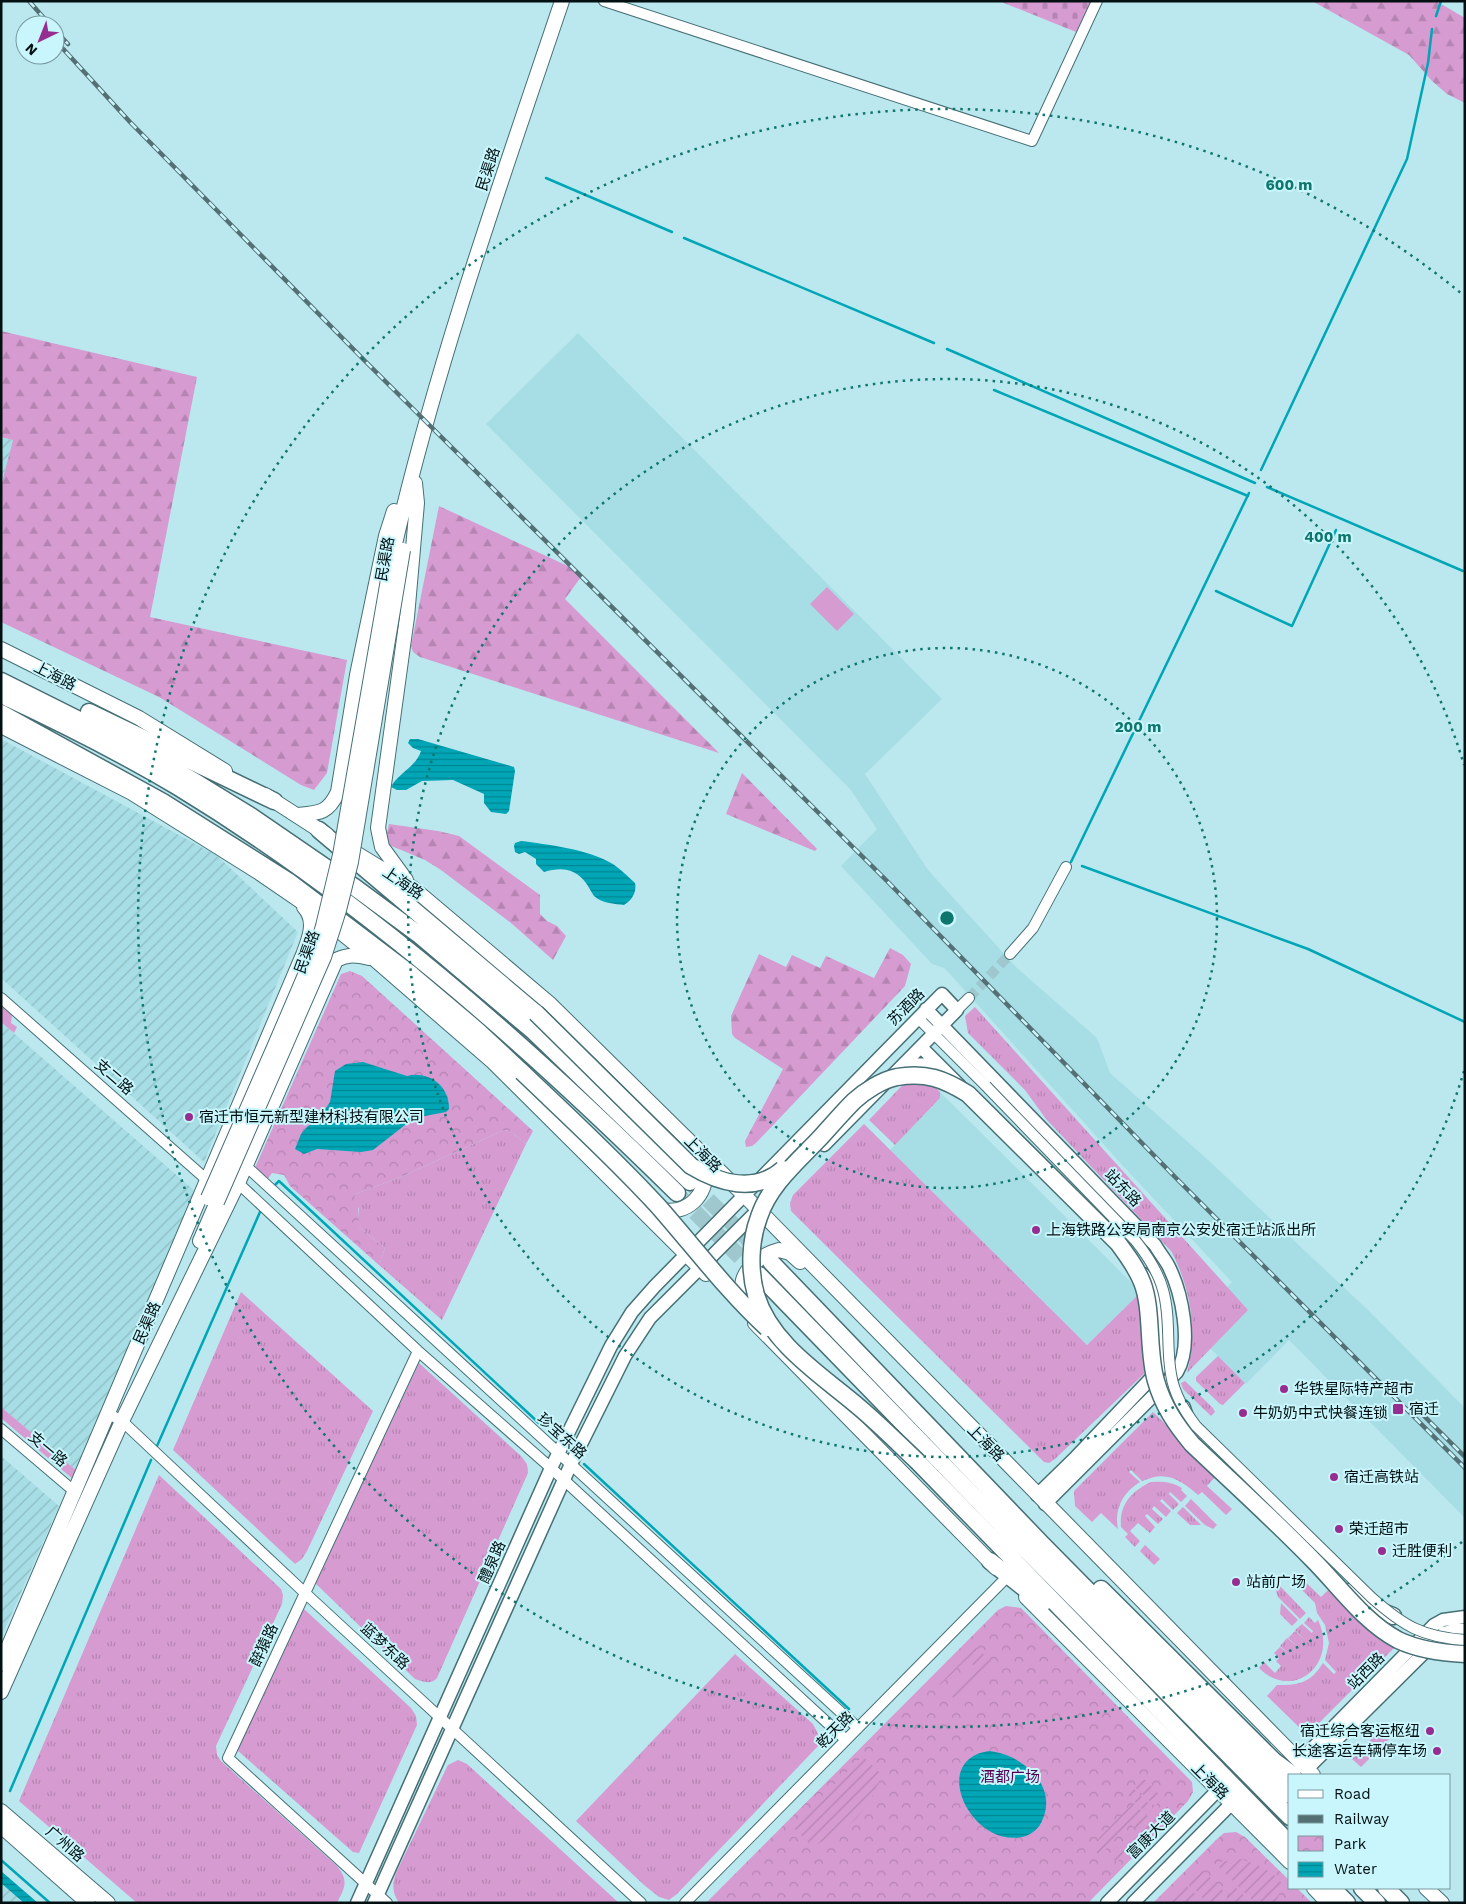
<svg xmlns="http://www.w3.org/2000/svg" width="1466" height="1904" font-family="'Work Sans','Noto Sans SC',sans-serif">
  <defs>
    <pattern id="industrial-furrows" width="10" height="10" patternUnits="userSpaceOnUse" patternTransform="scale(1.25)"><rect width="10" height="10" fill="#a7dde5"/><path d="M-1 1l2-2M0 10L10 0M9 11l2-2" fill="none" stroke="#8ebdc3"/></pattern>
    <pattern id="grass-tufts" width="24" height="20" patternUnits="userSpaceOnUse" patternTransform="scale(1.25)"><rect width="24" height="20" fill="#d69bd1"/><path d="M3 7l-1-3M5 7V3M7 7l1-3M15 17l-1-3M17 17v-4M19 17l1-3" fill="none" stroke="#b684b2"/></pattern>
    <pattern id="forest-firs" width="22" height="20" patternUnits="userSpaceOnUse" patternTransform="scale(1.25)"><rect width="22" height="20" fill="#d69bd1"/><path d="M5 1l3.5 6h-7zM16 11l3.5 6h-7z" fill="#b684b2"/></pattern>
    <pattern id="cemetery-stones" width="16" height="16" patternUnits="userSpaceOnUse" patternTransform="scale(1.25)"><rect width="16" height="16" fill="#d69bd1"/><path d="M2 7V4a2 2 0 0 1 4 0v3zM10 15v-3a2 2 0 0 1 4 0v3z" fill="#b684b2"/></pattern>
    <pattern id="park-crowns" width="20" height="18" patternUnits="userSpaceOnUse" patternTransform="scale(1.25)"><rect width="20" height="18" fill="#d69bd1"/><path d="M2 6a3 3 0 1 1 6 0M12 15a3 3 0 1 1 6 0" fill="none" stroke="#b684b2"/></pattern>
    <pattern id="garden-furrows" width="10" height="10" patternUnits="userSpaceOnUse" patternTransform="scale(1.25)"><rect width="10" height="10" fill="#d69bd1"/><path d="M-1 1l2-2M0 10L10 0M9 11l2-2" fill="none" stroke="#b684b2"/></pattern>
    <pattern id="water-rules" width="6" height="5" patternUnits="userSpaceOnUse" patternTransform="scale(1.25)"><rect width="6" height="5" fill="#00a6b6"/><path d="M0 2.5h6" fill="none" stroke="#008693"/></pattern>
  </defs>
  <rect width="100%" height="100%" fill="#bbe8ef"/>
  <path fill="#a7dde5" d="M 578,333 L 942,699 L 865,774 L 928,870 L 1017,968 L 1097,1038 L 1110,1073 L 1207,1159 L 1369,1311 L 1465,1408 L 1465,1518 L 1289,1340 L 1246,1384 L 1189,1327 L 1232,1282 L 1124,1167 L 949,973 L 944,968 L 932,964 L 841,866 L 877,829 L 850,789 L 486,424 Z
    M 940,1092 L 1135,1286 L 1139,1294 L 1087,1345 L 890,1150 L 940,1098 Z"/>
  <path fill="url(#industrial-furrows)" d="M 1,437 L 13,440 L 1,486 Z
    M 1,739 L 216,855 L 298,932 L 204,1162 L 1,978 Z
    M 1,1022 L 196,1192 L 77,1471 L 1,1407 Z
    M 1,1456 L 59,1506 L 1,1638 Z
    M 1,1879 L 28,1903 L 1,1903 Z"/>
  <path fill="url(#grass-tufts)" d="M 975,1007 L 1248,1310 L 1187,1373 C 1198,1333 1191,1288 1171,1251 L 1046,1119 L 1025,1090 L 968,1033 L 965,1016 Z
    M 917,1070 L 940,1092 L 940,1098 L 895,1145 L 869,1120 Z
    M 864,1124 L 1087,1345 L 1139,1294 L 1147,1371 L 1055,1459 L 1049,1463 L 1044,1462 L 791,1211 L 790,1203 L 793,1195 Z
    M 504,1130 L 510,1131 L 526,1144 L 442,1320 L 379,1265 L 385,1248 L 359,1227 L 358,1222 L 359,1209 L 353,1195 L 401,1177 Z
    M 241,1292 L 373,1411 L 307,1551 L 302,1559 L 295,1564 L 173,1450 Z
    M 1218,1356 L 1245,1383 L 1223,1405 L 1220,1404 L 1196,1381 L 1196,1377 Z
    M 419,1363 L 521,1456 L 527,1464 L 528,1473 L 437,1678 C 431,1685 424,1682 415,1679 L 315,1583 Z
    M 1185,1381 L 1213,1408 L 1215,1412 L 1211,1416 L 1183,1389 L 1181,1383 Z
    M 1,1407 L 77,1471 L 74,1480 L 1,1418 Z
    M 1153,1412 L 1217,1475 L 1207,1486 L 1232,1509 L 1226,1515 L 1202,1492 L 1198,1495 C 1186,1484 1171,1473 1154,1477 C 1150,1478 1146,1480 1142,1481 L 1131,1470 L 1129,1472 L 1140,1482 C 1123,1492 1114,1509 1118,1529 L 1101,1513 L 1092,1522 L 1075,1506 L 1074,1491 Z
    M 159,1475 L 281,1589 L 283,1595 L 282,1604 L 216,1746 L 217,1755 L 221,1761 L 337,1866 C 349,1881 345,1887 337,1903 L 137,1903 L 19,1801 Z
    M 1151,1482 C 1163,1481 1172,1482 1182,1488 L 1181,1490 L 1187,1496 L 1181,1502 L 1170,1492 L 1169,1494 L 1179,1504 L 1173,1510 L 1162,1499 L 1160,1501 L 1171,1511 L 1166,1517 L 1154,1506 L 1152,1509 L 1163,1519 L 1158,1524 L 1147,1514 L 1145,1516 L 1155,1527 L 1150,1533 L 1138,1523 L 1130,1531 L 1140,1541 L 1135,1547 L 1125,1537 L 1128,1534 L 1121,1527 C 1119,1504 1132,1491 1151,1482 Z
    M 1191,1499 L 1217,1525 L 1213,1529 L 1205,1525 L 1185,1506 Z
    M 1183,1507 L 1201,1525 L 1190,1525 L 1177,1513 Z
    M 1145,1545 L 1160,1559 L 1154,1565 L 1140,1551 Z
    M 1295,1572 L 1321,1597 L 1332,1586 L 1396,1646 L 1311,1731 L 1301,1729 L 1267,1696 L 1277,1685 C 1300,1685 1310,1683 1323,1663 L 1334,1674 L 1336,1672 L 1325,1660 L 1329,1643 L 1325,1625 L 1317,1613 L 1315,1603 L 1290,1578 Z
    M 1280,1586 L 1306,1613 L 1300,1619 L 1278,1597 L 1276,1591 Z
    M 1281,1603 L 1298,1620 L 1292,1626 L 1280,1614 Z
    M 304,1609 L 411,1708 L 416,1716 L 417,1725 L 359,1853 L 353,1852 L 237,1750 L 300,1614 Z
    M 1309,1617 L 1315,1623 L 1318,1620 C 1339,1664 1293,1702 1259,1668 L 1264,1662 L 1275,1673 L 1281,1666 L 1276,1661 L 1279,1658 L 1274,1653 L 1280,1647 L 1290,1655 L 1280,1646 L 1287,1638 L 1298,1647 L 1288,1638 L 1295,1631 L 1306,1641 L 1295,1630 L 1302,1624 L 1312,1633 L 1313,1631 L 1304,1623 Z
    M 735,1654 L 813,1724 L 819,1736 L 819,1745 L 677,1894 L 669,1900 L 659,1897 L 644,1885 L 576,1821 Z
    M 1380,1730 L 1389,1739 L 1361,1767 L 1352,1759 Z
    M 458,1760 L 467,1764 L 619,1903 L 399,1903 C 392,1892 392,1885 396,1873 L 445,1771 L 448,1765 Z"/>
  <path fill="url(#forest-firs)" d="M 1312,1 L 1436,1 L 1465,18 L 1465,103 L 1447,94 L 1432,81 L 1409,55 Z
    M 1,331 L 197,377 L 150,617 L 347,660 L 327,773 L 314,790 L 301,785 L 159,697 L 1,622 L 1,486 L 13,440 L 1,437 Z
    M 439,506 L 572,568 L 581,577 L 565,599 L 719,753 L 420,657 L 413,652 L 411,646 Z
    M 742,773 L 817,849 L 815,851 L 726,814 Z
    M 389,824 L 438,831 L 459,836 L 540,895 L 540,914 L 547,921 L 557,926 L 566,936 L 553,960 L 511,923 L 441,870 L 425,860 L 389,845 L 387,833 Z
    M 890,948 L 903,955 L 911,964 L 905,986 L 756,1143 L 752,1146 L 746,1147 L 745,1141 L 783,1069 L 735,1038 L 732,1034 L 731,1016 L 759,954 L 786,967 L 792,955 L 820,968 L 826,956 L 874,978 Z
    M 1,1005 L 12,1015 L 11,1023 L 17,1027 L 14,1033 L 1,1022 Z"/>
  <path fill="url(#cemetery-stones)" d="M 999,1 L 1097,1 L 1081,34 Z"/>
  <path fill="url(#park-crowns)" d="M 350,971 L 362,976 L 533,1131 L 526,1144 L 510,1131 L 504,1130 L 401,1177 L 353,1195 L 358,1202 L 359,1227 L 385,1248 L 379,1265 L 290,1186 L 284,1175 L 272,1173 L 267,1180 L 254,1170 L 341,974 Z
    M 1006,1606 L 1021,1608 L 1192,1782 L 1193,1792 L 1188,1801 L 1088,1903 L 706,1903 L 998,1610 Z
    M 1236,1832 L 1245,1837 L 1290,1881 L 1290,1888 L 1297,1888 L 1312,1903 L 1153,1903 L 1216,1840 L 1224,1833 Z"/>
  <path fill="url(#garden-furrows)" d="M 973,1644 L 993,1664 L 959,1699 L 955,1699 L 949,1694 L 975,1667 L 967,1659 L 940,1685 L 936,1682 Z
    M 863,1756 L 882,1775 L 869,1803 L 856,1819 L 838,1833 L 808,1849 L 808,1842 L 792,1826 Z
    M 1142,1777 L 1163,1798 L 1155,1806 L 1134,1786 Z
    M 1132,1787 L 1153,1808 L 1147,1814 L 1126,1793 Z
    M 1133,1803 L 1155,1824 L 1117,1862 L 1113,1859 L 1139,1832 L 1130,1823 L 1105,1850 L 1107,1852 L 1101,1857 L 1094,1850 L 1099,1838 Z
    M 1164,1803 L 1170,1809 L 1157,1823 L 1150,1817 Z
    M 1240,1859 C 1256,1864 1273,1870 1282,1884 L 1281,1890 L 1275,1903 L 1255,1903 L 1219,1867 L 1220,1862 Z
    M 1202,1869 L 1225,1893 L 1220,1903 L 1209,1903 L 1188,1883 Z
    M 1186,1885 L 1199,1898 L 1197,1903 L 1169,1903 Z
    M 1235,1887 L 1243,1894 L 1243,1903 L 1225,1903 L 1232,1888 Z"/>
  <path fill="#d69bd1" d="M 827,587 L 854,614 L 837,631 L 810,604 Z"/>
  <path fill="url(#water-rules)" d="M 410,739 L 418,739 L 514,767 L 515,771 L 509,811 L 506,814 L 491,812 L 484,803 L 484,794 L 453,780 L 422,781 L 406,790 L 397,790 L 391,787 C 398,773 416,767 421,751 L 413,748 L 408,743 Z
    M 521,841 C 546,844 590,850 611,863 C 620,868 628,877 635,883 C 637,892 632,900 624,905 C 615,904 601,903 594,896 C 591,892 589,887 586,883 C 575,868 561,867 544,872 L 536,864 L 536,859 L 525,852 L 519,854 L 515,852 L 514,846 L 515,843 Z
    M 363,1062 L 407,1076 C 428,1070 450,1086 449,1109 L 446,1112 L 414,1118 L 373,1150 L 361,1152 L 317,1149 L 304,1154 L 295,1149 L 301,1134 L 307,1127 L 320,1117 L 330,1102 L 335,1071 L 346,1064 Z
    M 989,1751 C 1021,1754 1059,1785 1042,1821 C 1039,1828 1033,1833 1026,1836 C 973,1852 927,1760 989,1751 Z
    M 1,1871 L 38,1903 L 24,1903 L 1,1883 Z"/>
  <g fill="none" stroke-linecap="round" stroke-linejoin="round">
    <path stroke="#00a6b6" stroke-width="2.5" d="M 1436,16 L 1441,1
      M 546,178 L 672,232
      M 684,238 L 934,343
      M 947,349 L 1255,483
      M 994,390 L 1248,496
      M 1261,470 L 1407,159 L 1428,63 L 1432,29
      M 1267,487 L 1463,571
      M 1216,591 L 1292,626 L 1336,530
      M 1071,862 L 1249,493
      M 1082,866 L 1308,949 L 1465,1022
      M 273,1187 L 279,1181 L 541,1425
      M 157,1446 L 260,1212
      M 584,1464 L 849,1709
      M 10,1791 L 151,1460
      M 1,1860 L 50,1903"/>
    <path stroke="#9fc8ce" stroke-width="10" stroke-dasharray="10 5" stroke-linecap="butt" d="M 969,998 L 1010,954"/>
    <path stroke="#9fc8ce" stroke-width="16" stroke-dasharray="16 8" stroke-linecap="butt" d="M 691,1183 L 760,1251
      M 678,1195 L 758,1275"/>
    <g stroke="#456f75" stroke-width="12">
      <path id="minor" d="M 604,1 L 1032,141 L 1097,1
        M 1010,954 L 1033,928 L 1066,867
        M 1,998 L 207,1180
        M 957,1010 L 969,998
        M 918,1018 L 986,1086
        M 246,1166 L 858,1728
        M 238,1183 L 418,1351 L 551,1468 L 846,1740
        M 107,1413 L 122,1421 L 305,1593 L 641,1903
        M 1,1429 L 75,1492
        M 387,1903 L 228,1758 L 418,1351
        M 685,1903 L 1006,1578"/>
    </g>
    <g stroke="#456f75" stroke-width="15">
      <path id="tertiary" d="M 926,1009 L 1155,1245 C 1159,1252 1164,1258 1168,1265 C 1182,1292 1193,1345 1177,1372 L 1045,1504
        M 921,1047 L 960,1086
        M 904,1065 L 931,1064 L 941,1067
        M 1037,1495 L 1076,1457 L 1159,1370 C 1166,1352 1163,1308 1154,1291 C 1152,1285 1147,1279 1143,1274
        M 1299,1762 L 1434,1625 L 1443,1620 L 1465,1617
        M 1307,1769 L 1444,1633 L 1455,1630 L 1465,1630
        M 357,1903 L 551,1468 L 611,1346 L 632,1312 L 655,1286 L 942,994 L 957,1010 L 824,1145
        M 374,1903 L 571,1464 L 625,1356 L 650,1318 L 762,1206
        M 1107,1903 L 1218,1790
        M 1133,1903 L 1232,1803"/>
    </g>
    <g stroke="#456f75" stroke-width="16">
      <path id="secondary" d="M 394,548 C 437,362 501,182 562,1
        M 1,649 L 139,718 L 225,771
        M 1,726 L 132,793 L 258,872 L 309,907 L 373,958 L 493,1062 L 706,1274
        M 265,795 L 327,835
        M 298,815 C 320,813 328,813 338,792 L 357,675 L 386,536 L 394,511
        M 351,850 L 413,888 L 549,1003 L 744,1195 L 1313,1775
        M 406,880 L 382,847 L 378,828 L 407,617 L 417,503 L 415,483
        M 657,1209 C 688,1217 709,1195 705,1164
        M 200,1241 L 217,1202
        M 750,1307 C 729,1282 753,1257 779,1250 L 790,1253 L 800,1262
        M 755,1323 L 996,1568
        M 1026,1597 L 1290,1862
        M 1,1664 L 303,955 C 309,939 317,921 304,907
        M 1,1692 L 122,1421 L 238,1183 L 336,960 C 348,954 356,955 369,958
        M 1,1811 L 108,1903
        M 1,1826 L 88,1903
        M 1314,1888 L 1328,1903
        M 1426,1888 L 1442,1903"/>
    </g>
    <g stroke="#456f75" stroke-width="19">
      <path id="trunk" d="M 1,681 L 123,742 L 194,781 L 251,816 L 353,886 L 418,934 L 533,1031 L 690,1182
        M 1,695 C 61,723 121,753 178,787 C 362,899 524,1042 677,1193
        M 89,712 L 274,801
        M 1,713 L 163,802 L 288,881 L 412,975 L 477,1030 L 522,1072
        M 319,830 L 536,1013
        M 771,1262 L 1041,1543 L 1290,1795
        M 759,1275 L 1027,1551 L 1290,1817
        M 1182,1408 L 1187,1423 L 1200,1445
        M 918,1462 L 1290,1844
        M 990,1561 L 1043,1603
        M 1101,1589 L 1274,1761 L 1293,1775
        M 1349,1592 L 1362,1604 L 1393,1616
        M 1332,1888 L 1347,1903
        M 1362,1888 L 1377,1903
        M 1386,1888 L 1401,1903"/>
    </g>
    <use href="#minor" stroke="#fff" stroke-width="10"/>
    <use href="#tertiary" stroke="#fff" stroke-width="12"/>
    <use href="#secondary" stroke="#fff" stroke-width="14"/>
    <use href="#trunk" stroke="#fff" stroke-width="16"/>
    <g stroke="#557075" stroke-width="4.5">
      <path id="rail" d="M 29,1 L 50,25
        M 55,30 L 68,44
        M 55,40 L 130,122 L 365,361 L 887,881 L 1175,1177 L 1465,1468
        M 1419,1411 L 1465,1457"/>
    </g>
    <use href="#rail" stroke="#c8f6fc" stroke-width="2.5" stroke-dasharray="8" stroke-linecap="butt"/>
    <g stroke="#456f75" stroke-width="12" stroke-linecap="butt">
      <path id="minor-bridge" d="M 986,1086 L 1135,1240 C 1147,1255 1158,1271 1163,1290 C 1171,1318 1166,1347 1171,1374 C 1174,1394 1184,1410 1196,1426 L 1372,1598 C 1404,1626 1422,1637 1465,1640"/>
    </g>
    <g stroke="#456f75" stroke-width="16" stroke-linecap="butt">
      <path id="secondary-bridge" d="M 208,1198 L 275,1045 L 317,947 L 323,926 L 340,855 L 393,551
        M 217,1202 L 324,957 L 339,910 L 351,862 L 403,550"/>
    </g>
    <g stroke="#456f75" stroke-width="19" stroke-linecap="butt">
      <path id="trunk-bridge" d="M 536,1013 L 691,1166 C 719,1183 755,1194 783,1169
        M 522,1072 C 568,1116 615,1159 658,1206 C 694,1247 727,1291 767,1328
        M 918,1462 C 899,1444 880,1425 860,1408 C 823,1376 771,1345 756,1295 C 749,1270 750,1241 759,1217 C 769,1186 796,1163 818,1140 C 830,1127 842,1113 854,1101 C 865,1091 882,1080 897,1077 C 926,1072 944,1079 968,1094 L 1118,1243 C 1127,1255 1136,1267 1142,1282 C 1153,1309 1147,1351 1156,1381 C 1163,1406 1176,1425 1192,1444 C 1232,1482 1274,1520 1313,1560 C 1339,1586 1364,1622 1398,1640 C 1419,1650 1443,1653 1465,1654"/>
    </g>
    <use href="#minor-bridge" stroke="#fff" stroke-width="10"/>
    <use href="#secondary-bridge" stroke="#fff" stroke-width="14"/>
    <use href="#trunk-bridge" stroke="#fff" stroke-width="16"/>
  </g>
  <g fill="none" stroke="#0f766e" stroke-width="2.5" stroke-dasharray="2.5 5">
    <circle cx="947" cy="918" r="270"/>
    <path d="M1464 1071A539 539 0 1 1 1464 765"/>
    <path d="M1462 1542A809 809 0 1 1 1462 294"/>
  </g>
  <g fill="#962e92" stroke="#c8f6fc" stroke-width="2">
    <circle cx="189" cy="1117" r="5"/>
    <circle cx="1036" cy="1230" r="5"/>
    <circle cx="1284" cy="1389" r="5"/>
    <rect x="1392" y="1403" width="12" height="12" rx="2.5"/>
    <circle cx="1243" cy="1413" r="5"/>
    <circle cx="1334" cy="1477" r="5"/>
    <circle cx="1339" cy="1529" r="5"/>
    <circle cx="1382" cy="1551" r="5"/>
    <circle cx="1236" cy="1582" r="5"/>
    <circle cx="1430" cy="1731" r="5"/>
    <circle cx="1437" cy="1751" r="5"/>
  </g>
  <g text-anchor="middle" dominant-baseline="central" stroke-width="4" stroke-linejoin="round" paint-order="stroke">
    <g font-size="15" fill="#021012" stroke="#c8f6fc">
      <text transform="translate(488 169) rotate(-72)">民渠路</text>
      <text transform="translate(385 559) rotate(-80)">民渠路</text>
      <text transform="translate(55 676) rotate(27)">上海路</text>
      <text transform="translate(403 883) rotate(34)">上海路</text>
      <text transform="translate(307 952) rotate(-70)">民渠路</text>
      <text transform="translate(906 1007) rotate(-45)">苏酒路</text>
      <text transform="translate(114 1077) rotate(41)">支二路</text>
      <text transform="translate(703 1154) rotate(45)">上海路</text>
      <text transform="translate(1123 1188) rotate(46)">站东路</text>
      <text transform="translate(147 1323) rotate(-66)">民渠路</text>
      <text transform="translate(562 1436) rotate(42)">珍宝东路</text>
      <text transform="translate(986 1443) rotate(45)">上海路</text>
      <text transform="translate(48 1449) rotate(40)">支一路</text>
      <text transform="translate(492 1562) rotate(-66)">醴泉路</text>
      <text transform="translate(264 1645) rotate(-65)">醉猿路</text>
      <text transform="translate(385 1646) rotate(43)">蓝梦东路</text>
      <text transform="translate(1366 1671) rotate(-45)">站西路</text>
      <text transform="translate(835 1730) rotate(-45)">乾天路</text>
      <text transform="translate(1210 1781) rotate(45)">上海路</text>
      <text transform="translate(1151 1835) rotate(-45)">富康大道</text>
      <text transform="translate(65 1844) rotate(41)">广州路</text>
    </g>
    <g font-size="15" fill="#021012" stroke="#c8f6fc" text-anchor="start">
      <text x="199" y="1117">宿迁市恒元新型建材科技有限公司</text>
      <text x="1046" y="1230">上海铁路公安局南京公安处宿迁站派出所</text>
      <text x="1294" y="1389">华铁星际特产超市</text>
      <text x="1409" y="1409">宿迁</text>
      <text x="1253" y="1413">牛奶奶中式快餐连锁</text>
      <text x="1344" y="1477">宿迁高铁站</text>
      <text x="1349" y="1529">荣迁超市</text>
      <text x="1392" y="1551">迁胜便利</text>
      <text x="1246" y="1582">站前广场</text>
      <text x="1420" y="1731" text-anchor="end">宿迁综合客运枢纽</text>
      <text x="1427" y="1751" text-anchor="end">长途客运车辆停车场</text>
    </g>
    <g font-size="15" fill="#540052" stroke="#c8f6fc">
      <text x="1010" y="1777">酒都广场</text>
    </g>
  </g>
  <circle cx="947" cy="918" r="8" fill="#0f766e" stroke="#c8f6fc" stroke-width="2.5"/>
  <g font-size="15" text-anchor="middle" font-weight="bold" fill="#0f766e" stroke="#c8f6fc" stroke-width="4" stroke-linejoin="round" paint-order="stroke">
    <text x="1289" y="190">600 m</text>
    <text x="1328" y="542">400 m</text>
    <text x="1138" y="732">200 m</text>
  </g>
  <rect width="1466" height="1904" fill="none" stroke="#021012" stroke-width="5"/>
  <rect x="1288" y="1774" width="162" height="115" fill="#c8f6fc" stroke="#799a9e"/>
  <rect x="1298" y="1790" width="25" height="8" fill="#ffffff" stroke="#799a9e"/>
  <text x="1334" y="1799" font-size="15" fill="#021012">Road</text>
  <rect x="1298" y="1815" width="25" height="8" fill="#557075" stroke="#799a9e"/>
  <text x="1334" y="1824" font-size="15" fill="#021012">Railway</text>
  <rect x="1298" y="1836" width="25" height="15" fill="url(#park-crowns)" stroke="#799a9e"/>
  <text x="1334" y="1849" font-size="15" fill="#021012">Park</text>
  <rect x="1298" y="1862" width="25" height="15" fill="url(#water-rules)" stroke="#799a9e"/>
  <text x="1334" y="1874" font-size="15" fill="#021012">Water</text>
  <g transform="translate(40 40) rotate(223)"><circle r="24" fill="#c8f6fc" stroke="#799a9e"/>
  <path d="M0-4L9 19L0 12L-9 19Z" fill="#962e92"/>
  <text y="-8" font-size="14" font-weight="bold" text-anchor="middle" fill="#021012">N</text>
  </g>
</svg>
